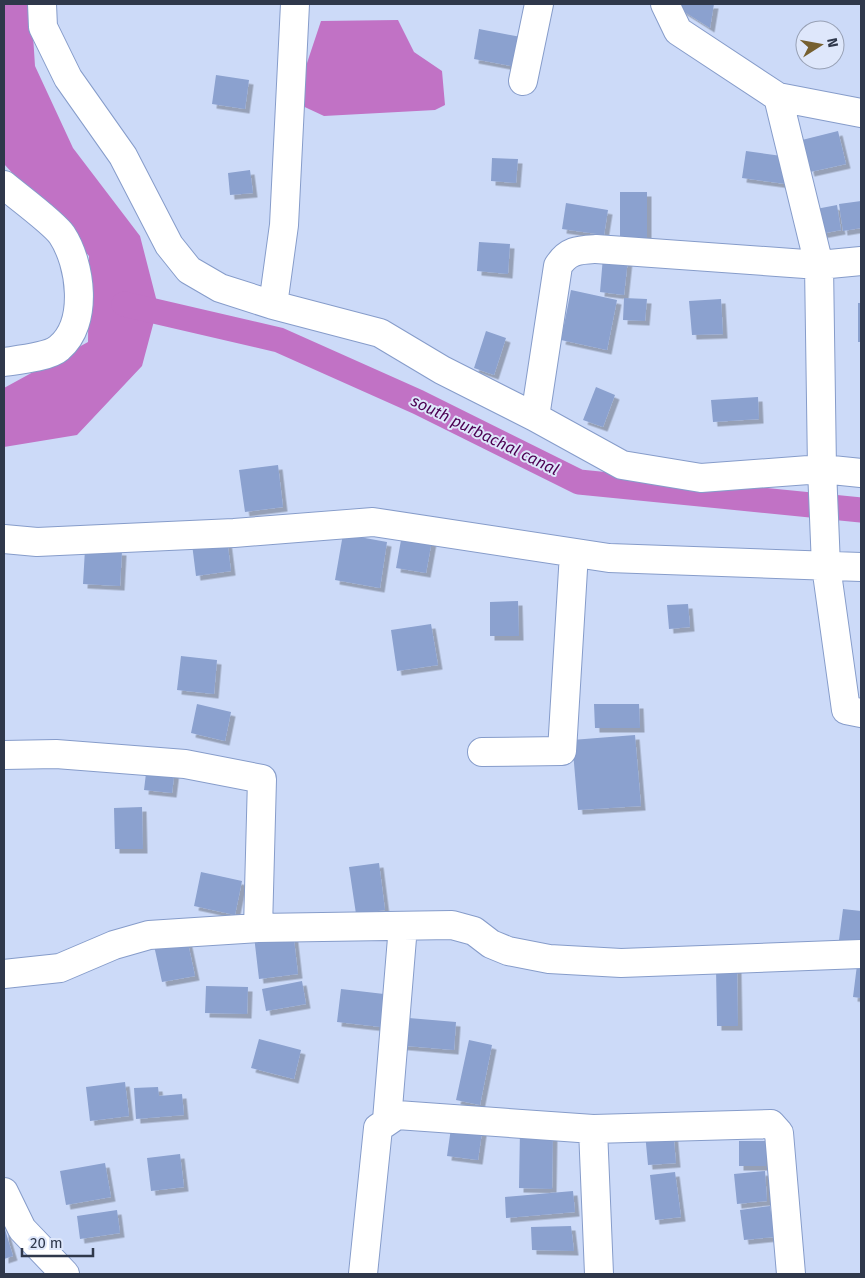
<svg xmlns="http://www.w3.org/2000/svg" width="865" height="1278" font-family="'Fira Sans',sans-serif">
  <defs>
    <filter id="shadow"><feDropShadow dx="4.5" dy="4.5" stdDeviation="0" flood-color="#0004"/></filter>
  </defs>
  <rect width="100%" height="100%" fill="#ccdaf8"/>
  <path fill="#c172c5" d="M 4,4 L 31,4 L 35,66 L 73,148 L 140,236 L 158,306 L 142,366 L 77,435 L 4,447 L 4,388 L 88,342 L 89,256 L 4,164 Z
    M 398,20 L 414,52 L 442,71 L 445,105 L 435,110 L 324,116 L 294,102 L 321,21 Z"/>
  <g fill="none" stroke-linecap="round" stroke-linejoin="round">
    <path stroke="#c172c5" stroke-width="25" d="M 124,304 L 279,340 L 418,402 L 579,482 L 861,510"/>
  </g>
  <path fill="#8ba1cf" filter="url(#shadow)" d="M 672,4 L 714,4 L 710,28 Z
    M 479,29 L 521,37 L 516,67 L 474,59 Z
    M 216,75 L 249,80 L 245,109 L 212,104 Z
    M 838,131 L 846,164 L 810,172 L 802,140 Z
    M 746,151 L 789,157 L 786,184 L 742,178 Z
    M 492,158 L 518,159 L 516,183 L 491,181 Z
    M 250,170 L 253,193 L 230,195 L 228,173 Z
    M 620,192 L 647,192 L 647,238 L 620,238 Z
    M 861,201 L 861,228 L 843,231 L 839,204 Z
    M 566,203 L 608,210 L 604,235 L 562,229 Z
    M 837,205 L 841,230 L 820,234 L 816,209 Z
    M 479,242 L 510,244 L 508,274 L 477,271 Z
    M 603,257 L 628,259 L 624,295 L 600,292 Z
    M 571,290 L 617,300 L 607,350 L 561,340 Z
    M 624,298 L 647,299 L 645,321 L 623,320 Z
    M 721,299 L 723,334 L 692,335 L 689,301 Z
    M 858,303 L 861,303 L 861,342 L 858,342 Z
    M 486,331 L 506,338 L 494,375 L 474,368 Z
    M 596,387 L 615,395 L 603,427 L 583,420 Z
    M 758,397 L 759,419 L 713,422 L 711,400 Z
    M 278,465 L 283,507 L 245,512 L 239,470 Z
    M 403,529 L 433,535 L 426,573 L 396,568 Z
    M 343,534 L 387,542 L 380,588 L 335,580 Z
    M 227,539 L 231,571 L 196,576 L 192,544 Z
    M 85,549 L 122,551 L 120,586 L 83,584 Z
    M 518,601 L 519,636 L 490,636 L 490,602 Z
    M 688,604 L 690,627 L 669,629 L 667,605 Z
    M 431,624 L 438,665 L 397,671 L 391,630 Z
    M 181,656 L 217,660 L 214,694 L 177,690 Z
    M 197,704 L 231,712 L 225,741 L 191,733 Z
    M 594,704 L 639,704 L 640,728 L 595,728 Z
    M 635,735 L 641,806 L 578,810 L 572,740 Z
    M 147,765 L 175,769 L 172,793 L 144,790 Z
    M 142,807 L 143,849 L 115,849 L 114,808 Z
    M 379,863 L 385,910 L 356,914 L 349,867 Z
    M 201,872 L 242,881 L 235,915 L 194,906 Z
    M 843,909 L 861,911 L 861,943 L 839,940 Z
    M 293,931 L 298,974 L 259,979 L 254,936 Z
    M 186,934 L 195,976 L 162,982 L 153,941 Z
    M 858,957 L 861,957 L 861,998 L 853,997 Z
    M 716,968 L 737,968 L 738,1026 L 717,1026 Z
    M 302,981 L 306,1004 L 266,1011 L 262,989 Z
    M 206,986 L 248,987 L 247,1014 L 205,1013 Z
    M 341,989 L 384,994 L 381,1027 L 337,1022 Z
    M 397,1017 L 456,1022 L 454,1050 L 395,1045 Z
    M 259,1039 L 301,1050 L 294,1079 L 251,1068 Z
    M 469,1040 L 492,1045 L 480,1105 L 456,1100 Z
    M 125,1082 L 129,1116 L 90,1121 L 86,1087 Z
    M 158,1087 L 159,1096 L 182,1094 L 184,1115 L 136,1119 L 134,1088 Z
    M 452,1121 L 483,1125 L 478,1160 L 447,1156 Z
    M 520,1129 L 553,1130 L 552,1189 L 519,1188 Z
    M 673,1130 L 676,1163 L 648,1165 L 645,1133 Z
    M 739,1141 L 766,1141 L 766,1166 L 739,1166 Z
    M 180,1154 L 184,1187 L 151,1191 L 147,1158 Z
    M 105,1163 L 111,1197 L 66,1205 L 60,1171 Z
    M 765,1171 L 767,1201 L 737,1204 L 734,1174 Z
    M 675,1172 L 681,1217 L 655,1220 L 650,1175 Z
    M 573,1191 L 575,1212 L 506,1218 L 505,1197 Z
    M 770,1206 L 774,1237 L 744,1240 L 740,1210 Z
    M 117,1210 L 120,1233 L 80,1239 L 77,1216 Z
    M 4,1226 L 13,1256 L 4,1259 Z
    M 571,1226 L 574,1251 L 532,1250 L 531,1227 Z"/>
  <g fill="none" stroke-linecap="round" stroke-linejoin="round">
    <g stroke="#869cca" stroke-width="30">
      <path id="minor" d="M 42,4 L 43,27 L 68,78 L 123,156 L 169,245 L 189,270 L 220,288 L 273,305 L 380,333 L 442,370 L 535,417 L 622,465 L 701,478 L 822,469 L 861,473
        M 665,4 L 678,31 L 778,97 L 819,265 L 822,469 L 826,566 L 846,710 L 861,713
        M 523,81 L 539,4
        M 778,97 L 861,113
        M 4,185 C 17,196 54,223 62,235 C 81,264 89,323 59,348 C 49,357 17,360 4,362
        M 273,305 L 284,225 L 295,4
        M 535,417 L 558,266 C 568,250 579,250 596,249 L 819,265 L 861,261
        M 4,539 L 37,542 L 234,533 L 373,522 L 609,558 L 861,567
        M 482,752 L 562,751 L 574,553
        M 4,755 L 56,754 L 185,764 L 262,779 L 258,928
        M 4,974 L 60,968 L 114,945 L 149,935 L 258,928 L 452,925 L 474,931 L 491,944 L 508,951 L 549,959 L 621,963 L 861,954
        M 387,1120 L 403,926
        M 593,1129 L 599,1274
        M 4,1192 L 22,1229 L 65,1274
        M 363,1274 L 378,1128 L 397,1115 L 593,1129 L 771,1124 L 779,1133 L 791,1274"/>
    </g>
    <use href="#minor" stroke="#fff" stroke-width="28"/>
  </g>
  <g text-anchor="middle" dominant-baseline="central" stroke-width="4" stroke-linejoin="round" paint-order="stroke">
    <g font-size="16" font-style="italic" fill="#4c0052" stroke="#dee7fb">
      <text transform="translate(485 435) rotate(26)">south purbachal canal</text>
    </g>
  </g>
  <rect width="865" height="1278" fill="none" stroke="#2f384b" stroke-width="10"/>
  <g transform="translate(820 45) rotate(79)"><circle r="24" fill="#dee7fb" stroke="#98a1b5"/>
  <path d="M0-4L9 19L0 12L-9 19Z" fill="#766030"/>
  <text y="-8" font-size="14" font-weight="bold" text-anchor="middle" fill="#2f384b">N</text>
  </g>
  <path d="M22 1248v8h71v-8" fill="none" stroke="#2f384b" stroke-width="2.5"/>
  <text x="30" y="1248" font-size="15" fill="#2f384b" stroke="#dee7fb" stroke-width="4" paint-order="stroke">20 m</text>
</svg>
